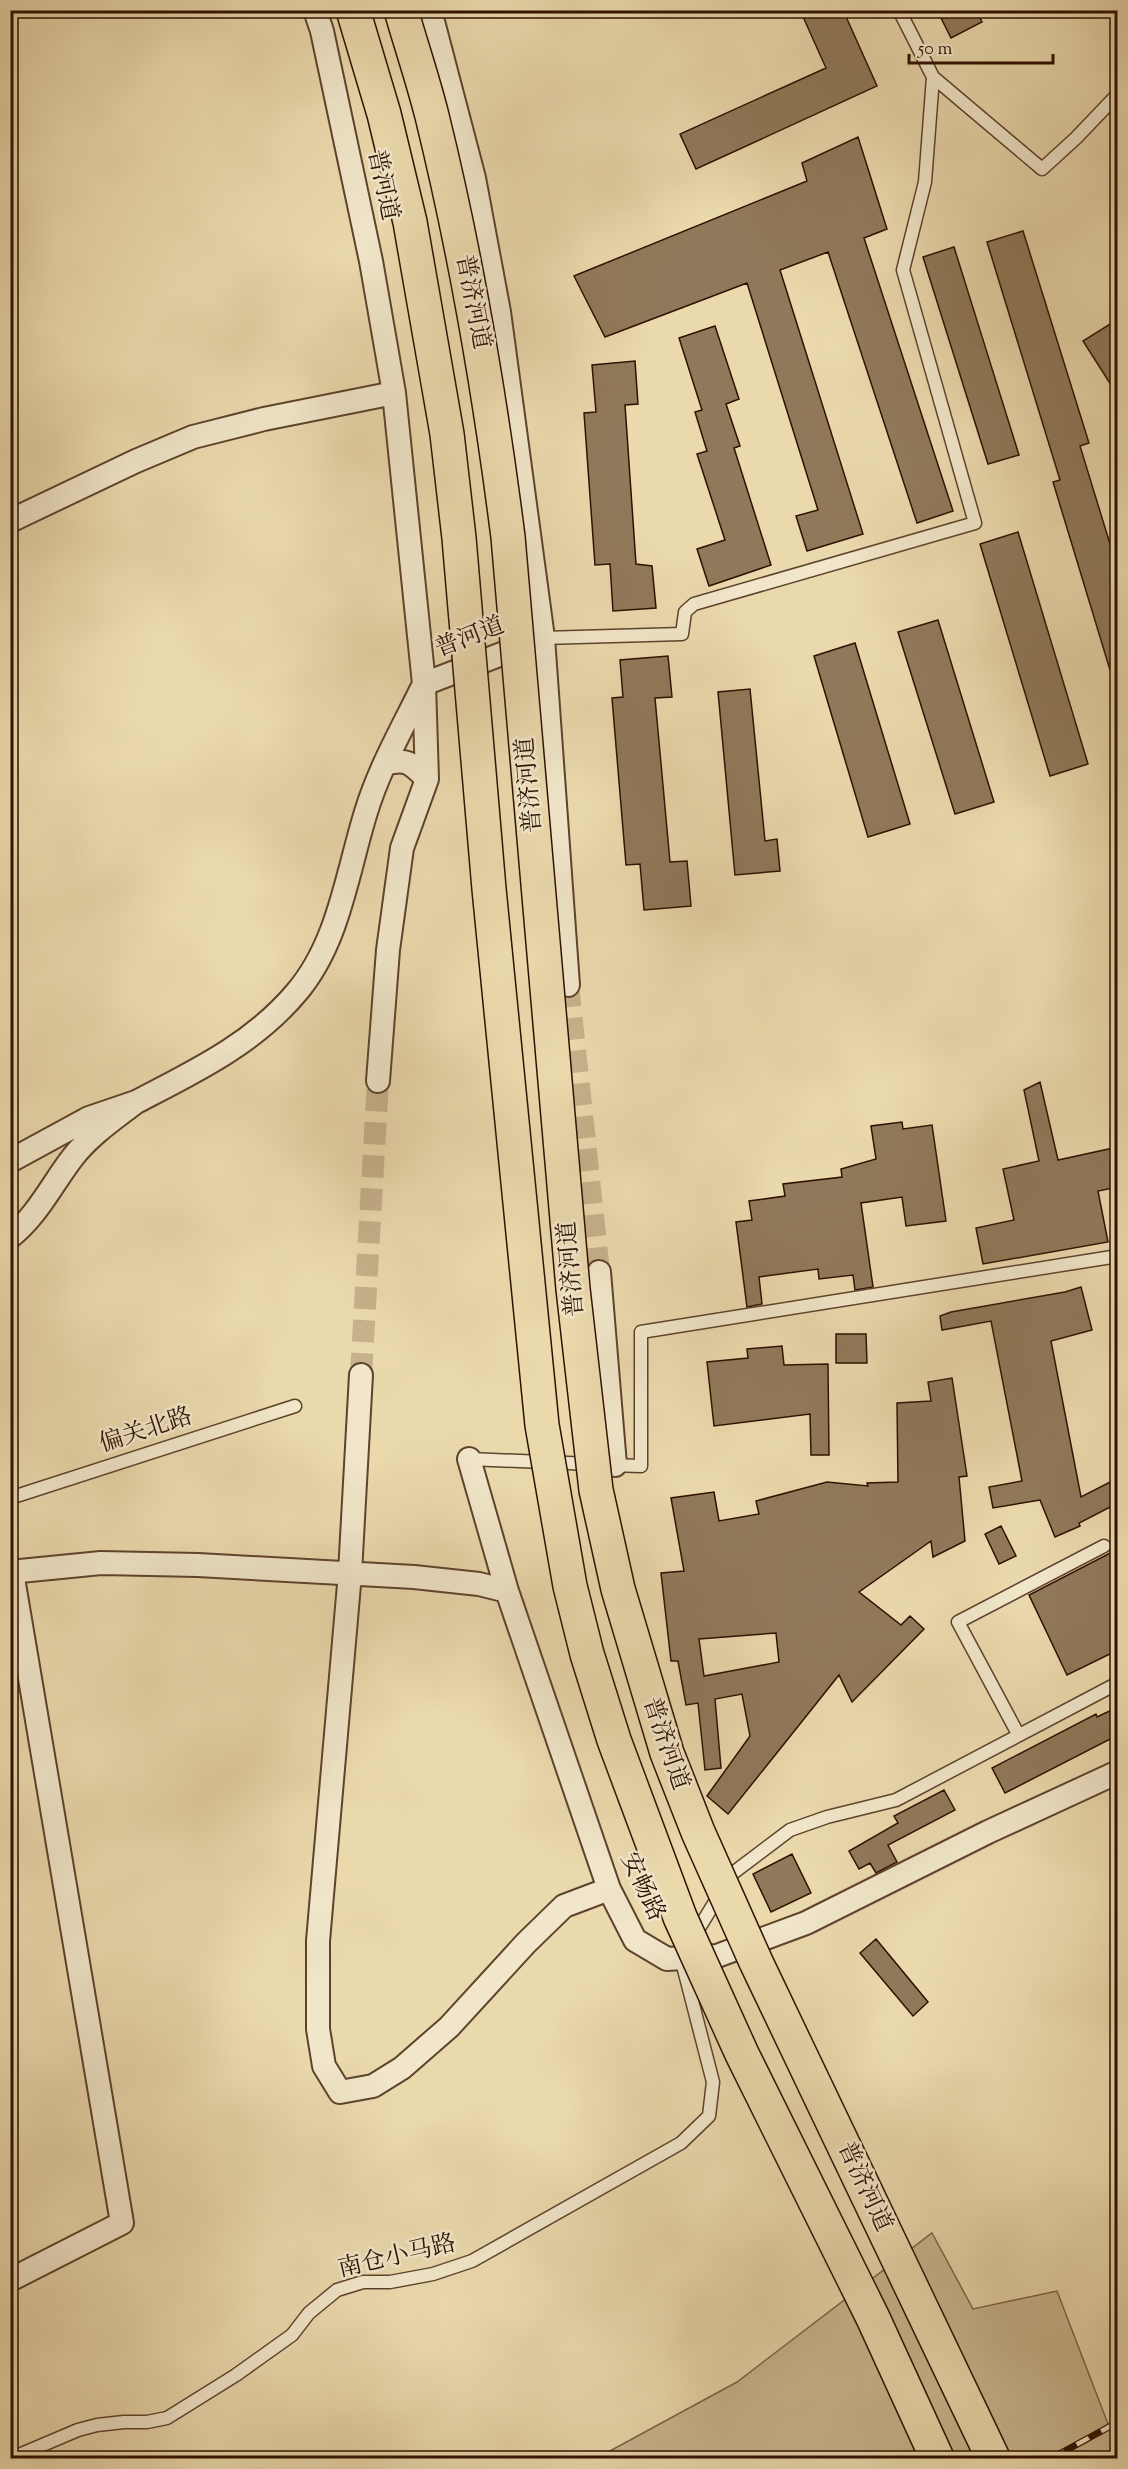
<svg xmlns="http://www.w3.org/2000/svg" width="1128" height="2469" font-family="'Sorts Mill Goudy','Noto Serif SC',serif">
  <rect width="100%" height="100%" fill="#ead9ad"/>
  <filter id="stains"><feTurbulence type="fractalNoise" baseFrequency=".00333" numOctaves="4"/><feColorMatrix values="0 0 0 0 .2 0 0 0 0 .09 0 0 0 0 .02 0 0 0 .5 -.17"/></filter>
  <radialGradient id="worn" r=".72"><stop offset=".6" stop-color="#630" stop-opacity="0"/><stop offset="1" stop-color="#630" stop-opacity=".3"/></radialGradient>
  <path fill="#cab790" stroke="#7c6448" stroke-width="1.5" d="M 932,2233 L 973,2309 L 1057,2291 L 1118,2450 L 1117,2458 L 597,2458 L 737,2382 Z"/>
  <path fill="#90795a" stroke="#2f1001" stroke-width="1.5" fill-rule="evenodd" d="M 800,10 L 843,10 L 877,86 L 696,169 L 680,134 L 826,68 Z
    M 937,10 L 976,10 L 982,22 L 951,38 Z
    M 858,137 L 887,229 L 864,238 L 953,511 L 917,523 L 828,252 L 780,270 L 863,534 L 807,551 L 796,516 L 818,510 L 747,283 L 605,337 L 574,276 L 807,181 L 802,163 Z
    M 1023,231 L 1089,443 L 1080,446 L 1118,570 L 1118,682 L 1114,683 L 1053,482 L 1060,480 L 987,242 Z
    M 954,247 L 1019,455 L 988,464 L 923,257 Z
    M 1118,319 L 1118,396 L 1083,341 Z
    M 715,326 L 739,399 L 726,404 L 740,446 L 734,448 L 771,565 L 709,586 L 697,549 L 725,540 L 697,454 L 707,451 L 695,412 L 702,410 L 679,338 Z
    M 635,361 L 638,404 L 625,405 L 636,564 L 652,566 L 656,608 L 613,611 L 610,564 L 595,565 L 584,413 L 596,412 L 592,365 Z
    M 1018,532 L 1088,764 L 1050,776 L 980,544 Z
    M 938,620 L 994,802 L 955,814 L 898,632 Z
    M 855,643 L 910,824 L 868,837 L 814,656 Z
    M 668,656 L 672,697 L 655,698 L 670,862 L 687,861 L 691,906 L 644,910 L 640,864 L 626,865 L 612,698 L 623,697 L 620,660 Z
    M 750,689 L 765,841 L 777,839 L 780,871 L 735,875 L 718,692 Z
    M 1040,1082 L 1058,1160 L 1118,1147 L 1118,1187 L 1098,1191 L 1108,1242 L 983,1264 L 976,1228 L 1014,1220 L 1003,1169 L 1039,1161 L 1024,1090 Z
    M 902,1122 L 903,1129 L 932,1125 L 946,1221 L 906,1226 L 902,1197 L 861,1203 L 873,1287 L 855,1290 L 853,1275 L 819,1279 L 818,1269 L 759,1277 L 762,1304 L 747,1307 L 736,1222 L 752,1220 L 749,1201 L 785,1196 L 783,1184 L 842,1177 L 841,1169 L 876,1159 L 871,1126 Z
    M 1081,1287 L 1092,1330 L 1051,1341 L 1081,1497 L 1118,1478 L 1118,1503 L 1079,1523 L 1080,1526 L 1055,1537 L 1040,1500 L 993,1508 L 989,1487 L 1022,1481 L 991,1321 L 942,1330 L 940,1316 L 951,1312 L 1065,1292 Z
    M 836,1334 L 866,1334 L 867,1363 L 836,1363 Z
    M 782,1346 L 784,1365 L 828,1364 L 829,1455 L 811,1455 L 810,1414 L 714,1426 L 707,1362 L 748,1358 L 747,1349 Z
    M 952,1378 L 967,1476 L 959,1477 L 965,1541 L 933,1557 L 931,1541 L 859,1592 L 901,1625 L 910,1616 L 924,1629 L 852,1702 L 839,1675 L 728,1814 L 707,1796 L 750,1736 L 742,1694 L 715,1699 L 721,1768 L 705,1770 L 698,1703 L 686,1705 L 678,1661 L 671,1661 L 661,1573 L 684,1571 L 671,1498 L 714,1492 L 719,1521 L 759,1514 L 756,1501 L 827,1482 L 868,1486 L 867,1483 L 898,1482 L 897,1403 L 931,1401 L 928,1382 ZM 776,1633 L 779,1662 L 704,1676 L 699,1639 Z
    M 1001,1526 L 1016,1556 L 999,1564 L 985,1534 Z
    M 1118,1549 L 1118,1650 L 1067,1675 L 1029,1595 Z
    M 1118,1707 L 1118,1735 L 1005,1793 L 992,1768 L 1096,1714 L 1097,1717 Z
    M 944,1790 L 955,1810 L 888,1845 L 897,1862 L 876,1873 L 870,1863 L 859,1869 L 849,1851 L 898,1823 L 894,1816 Z
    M 792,1854 L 811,1893 L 771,1912 L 753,1874 Z
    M 876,1939 L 928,2002 L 913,2016 L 860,1953 Z"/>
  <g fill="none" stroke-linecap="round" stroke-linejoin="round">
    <path stroke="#c5b18b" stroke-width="22" stroke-dasharray="22 11" stroke-linecap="butt" d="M 568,985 L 599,1272
      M 361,1375 L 378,1081"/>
    <g stroke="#5e422c" stroke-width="15">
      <path id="lane" d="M 899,10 L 933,77 L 1042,169 L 1076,138 L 1118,94
        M 543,638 L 682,634 L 685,612 L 694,604 L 975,523 L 903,270 L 925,182 L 933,77
        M 469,1459 L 591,1464
        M 611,1465 L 641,1466 L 641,1332 L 1118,1256
        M 10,1498 L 295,1406
        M 1018,1734 L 958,1622 L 1104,1546
        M 694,1936 L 733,1873 L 790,1830 L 827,1817 L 896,1800 L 1118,1683
        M 12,2458 L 78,2430 L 97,2425 L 124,2422 L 147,2422 L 167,2418 L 236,2375 L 292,2335 L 309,2313 L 337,2290 L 363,2282 L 390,2282 L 433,2274 L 472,2261 L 681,2143 L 709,2116 L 713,2082 L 681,1958 L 683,1954"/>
    </g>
    <g stroke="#5e422c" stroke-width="26">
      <path id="street" d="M 315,10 L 322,31 L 371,261 L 394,393 L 424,684 L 427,779 L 402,848 L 388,950 L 378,1081
        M 10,521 L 136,461 L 193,437 L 264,419 L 394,393
        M 543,638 L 568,985
        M 424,684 L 543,638 L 499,312 L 474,178 L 430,10
        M 385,764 C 407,758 411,763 427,779
        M 136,1102 C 194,1072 253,1044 296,993 C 339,943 347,873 366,812 C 379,769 402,729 422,688
        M 10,1161 L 89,1118 L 136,1102 C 114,1119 90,1135 73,1157 C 52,1184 38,1215 10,1237
        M 599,1272 L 615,1465
        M 361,1375 L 350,1573 L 318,1941 L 318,2029 L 324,2066 L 340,2092 L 373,2086 L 402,2068 L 449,2027 L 526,1943 L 564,1906 L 609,1889
        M 469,1459 L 507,1591 L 609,1889 L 635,1940 L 667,1959 L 717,1956 L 806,1923 L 988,1832 L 1118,1772
        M 10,1572 L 101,1563 L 198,1565 L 414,1577 L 479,1584 L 507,1591
        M 10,2280 L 122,2223 L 12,1572"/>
    </g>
    <use href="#lane" stroke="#f1e6ca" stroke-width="12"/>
    <use href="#street" stroke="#f1e6ca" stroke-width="22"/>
    <g stroke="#2f1001" stroke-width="7">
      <path id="rail" d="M 1052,2458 L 1118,2422"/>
    </g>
    <use href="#rail" stroke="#f1e6ca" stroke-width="4.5" stroke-dasharray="14" stroke-linecap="butt"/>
    <g stroke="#2f1001" stroke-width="36" stroke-linecap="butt">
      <path id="highway-bridge" d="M 353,10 L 384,114 L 410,222 L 447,434 L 459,538 L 489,889 L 542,1425 L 570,1586 L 587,1654 L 614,1740 L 680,1917 L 742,2054 L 873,2318 L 937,2458
        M 401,10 C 411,45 423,80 432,116 C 466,254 490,395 508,537 L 573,1289 L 596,1490 L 618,1589 L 667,1753 L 698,1832 L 756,1962 L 993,2458"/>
    </g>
    <use href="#highway-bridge" stroke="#ead9ad" stroke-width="33"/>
  </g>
  <g text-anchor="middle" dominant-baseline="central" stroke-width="5" stroke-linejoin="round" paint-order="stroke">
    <g font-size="24" fill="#2f1001" stroke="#f1e6ca">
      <text transform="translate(382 185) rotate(78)">普河道</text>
      <text transform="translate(472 302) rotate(79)">普济河道</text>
      <text transform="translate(470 638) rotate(-21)">普河道</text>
      <text transform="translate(530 785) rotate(-95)">普济河道</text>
      <text transform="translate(572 1269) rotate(-95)">普济河道</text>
      <text transform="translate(146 1431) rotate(-18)">偏关北路</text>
      <text transform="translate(665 1744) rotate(71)">普济河道</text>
      <text transform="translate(642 1887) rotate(65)">安畅路</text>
      <text transform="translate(864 2187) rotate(65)">普济河道</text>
      <text transform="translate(397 2257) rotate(-13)">南仓小马路</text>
    </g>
  </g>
  <rect width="1128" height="2469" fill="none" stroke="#ead9ad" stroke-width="36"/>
  <rect x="12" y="12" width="1104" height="2445" fill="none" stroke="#2f1001" stroke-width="3"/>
  <rect x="18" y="18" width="1092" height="2433" fill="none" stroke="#2f1001" stroke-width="1.5"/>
  <path d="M909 54v9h144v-9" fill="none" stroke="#2f1001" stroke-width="3"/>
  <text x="918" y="54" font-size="18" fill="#2f1001" stroke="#f1e6ca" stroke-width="4.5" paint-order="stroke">50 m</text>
  <rect width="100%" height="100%" filter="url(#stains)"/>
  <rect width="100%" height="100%" fill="url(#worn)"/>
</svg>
